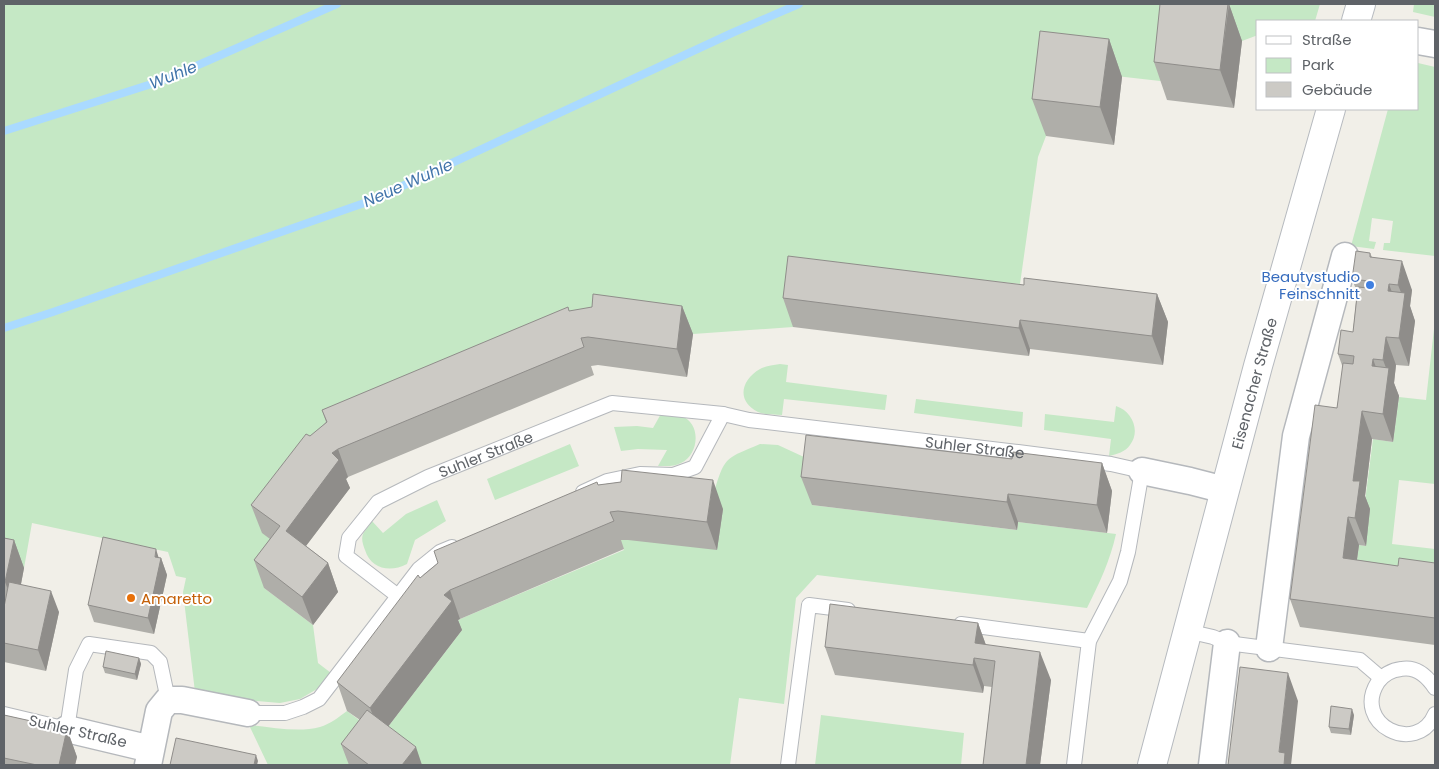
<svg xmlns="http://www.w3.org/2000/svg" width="1439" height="769" font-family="Poppins,sans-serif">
  <rect width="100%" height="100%" fill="#f1efe8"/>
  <path fill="#c5e8c5" d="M 4,4 L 1320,4 L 1315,21 L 1258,21 L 1258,35 L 1242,41 L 1175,33 L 1169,82 L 1054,69 L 1046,136 L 1038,157 L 1020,284 L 799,261 L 798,285 L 793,327 L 693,334 L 604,322 L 333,438 L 290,555 L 264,588 L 313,625 L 318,663 L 331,673 L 317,689 L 300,699 L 280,703 L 225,698 L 195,692 L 183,592 L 186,578 L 176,576 L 168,552 L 32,523 L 24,568 L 4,564 Z
    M 1414,4 L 1435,4 L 1435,17 L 1413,12 Z
    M 1418,63 L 1435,67 L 1435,256 L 1383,250 L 1384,243 L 1390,243 L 1393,221 L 1372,218 L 1369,241 L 1376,242 L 1374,249 L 1351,246 L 1388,109 L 1418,109 Z
    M 1435,320 L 1435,484 L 1399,480 L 1392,544 L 1435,549 L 1435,590 L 1354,582 L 1359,545 L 1366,546 L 1364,509 L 1373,439 L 1393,442 L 1399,397 L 1426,400 Z
    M 780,364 L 788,365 L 786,382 L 887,395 L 885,410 L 784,399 L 782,415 C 774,415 765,415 758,412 C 736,401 741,380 760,369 C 766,366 773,365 780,364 Z
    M 916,399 L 1023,412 L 1022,427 L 914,413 Z
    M 1116,406 C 1132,411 1141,431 1130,445 C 1125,452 1117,454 1109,456 L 1111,439 L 1044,430 L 1045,414 L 1114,422 Z
    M 662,412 C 668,414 676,414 681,416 C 702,423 699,455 681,463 C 674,467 666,466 658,466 L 667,450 L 638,449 L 621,451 L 614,427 L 637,426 L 653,428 Z
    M 570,444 L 579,466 L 495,500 L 487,479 Z
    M 760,444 L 778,445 L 817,463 L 812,505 L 1017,530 L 1018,522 L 1116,534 C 1110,561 1099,584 1087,608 L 817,575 L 796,598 L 784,704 L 739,698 L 730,765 L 419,765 L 381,736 L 462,630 L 454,624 L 460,619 L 624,550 L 620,540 L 628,540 L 715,489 C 725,455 728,458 760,444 Z
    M 437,500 L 446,521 L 415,540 L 407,564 C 390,573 371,569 365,550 C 363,545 361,539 363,534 C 365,530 370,525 372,521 L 383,533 L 406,514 Z
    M 347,711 L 375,732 L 349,765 L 268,765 L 249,725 C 272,727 298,733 320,727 C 330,724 339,717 347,711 Z
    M 821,715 L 964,733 L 961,765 L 815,765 Z"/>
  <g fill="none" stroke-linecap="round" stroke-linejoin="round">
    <path stroke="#aadaff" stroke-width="8" d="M 4,131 L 164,80 L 337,4
      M 4,328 L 53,312 L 370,201 L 732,33 L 799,4"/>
    <g stroke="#b5b8bc" stroke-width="16">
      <g id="lane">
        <path d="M 583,492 L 607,481 L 640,474 L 673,475 L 695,467 L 723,414"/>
        <path id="s1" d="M 398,596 L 346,556 L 349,538 L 378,502 L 428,477 L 612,403 L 723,414 L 749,420 L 1018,452 L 1111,464 L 1142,471 L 1128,552 L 1120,581 L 1089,641 L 1074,765"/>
        <path d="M 961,624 L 1089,641"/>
        <path d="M 1187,631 L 1213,637 L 1227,643 L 1360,660 L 1381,678"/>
        <path d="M 1435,688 C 1427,676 1416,666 1401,669 C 1392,670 1383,675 1378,682 C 1351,724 1417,757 1435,714"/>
        <path d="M 248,713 L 285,713 L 303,707 L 319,699 L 419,569 L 440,552 L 452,547"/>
        <path d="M 4,714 L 67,729 L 76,670 L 89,644 L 151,653 L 160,662 L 168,700"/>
        <path d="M 788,765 L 809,605 L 848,610"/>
      </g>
    </g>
    <g stroke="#b5b8bc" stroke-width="29">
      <path id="street" d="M 1418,41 L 1435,44
        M 1142,471 L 1190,481 L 1225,490
        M 1269,648 L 1296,436 L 1345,256
        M 67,729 L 151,749
        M 148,765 L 159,711 L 168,700 L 182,700 L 248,713
        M 1212,765 L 1227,643"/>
    </g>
    <g stroke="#b6babf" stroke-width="30">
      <g id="secondary">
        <path d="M 1356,21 L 1361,4"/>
        <path id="s2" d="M 1152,765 L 1258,366 L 1331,109"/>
      </g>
    </g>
    <use href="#lane" stroke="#fff" stroke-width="14"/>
    <use href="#street" stroke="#fff" stroke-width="26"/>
    <use href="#secondary" stroke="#fff" stroke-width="28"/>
  </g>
  <path fill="#afaea9" d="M 1229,4 L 1242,41 L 1234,108 L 1167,100 L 1154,62 Z
    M 1109,39 L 1122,77 L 1114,145 L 1046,136 L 1032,99 Z
    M 1370,253 L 1372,257 L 1412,290 L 1410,306 L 1415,321 L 1409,366 L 1396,365 L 1394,383 L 1399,396 L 1393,442 L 1372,439 L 1365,496 L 1370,509 L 1366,546 L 1359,545 L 1357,560 L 1398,566 L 1435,563 L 1435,645 L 1300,627 L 1290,599 L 1337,408 L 1343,368 L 1338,354 L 1353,332 L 1357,292 L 1352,279 Z
    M 1024,285 L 1157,294 L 1168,322 L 1163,365 L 1030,349 L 1029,356 L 793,327 L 783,298 Z
    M 682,306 L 693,334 L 687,377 L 598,365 L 591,366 L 594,375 L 348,477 L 346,479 L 350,488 L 306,546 L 328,563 L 338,592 L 313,625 L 264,588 L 254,560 L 270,539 L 262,533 L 251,505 L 326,422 L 322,410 L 569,311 Z
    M 1012,459 L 1102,463 L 1112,491 L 1107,533 L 1018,522 L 1017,530 L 812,505 L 801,477 Z
    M 621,482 L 723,509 L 717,550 L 628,540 L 621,540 L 624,549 L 460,619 L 458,620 L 462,630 L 388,726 L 422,765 L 349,765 L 341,744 L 360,720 L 347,711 L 337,682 L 420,578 L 598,485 Z
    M 4,538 L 14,540 L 24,568 L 21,584 L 59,612 L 46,671 L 4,662 Z
    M 159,558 L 161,558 L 167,575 L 154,634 L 94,622 L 88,605 Z
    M 978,623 L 986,645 L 1051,680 L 1040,765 L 983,765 L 992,687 L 984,686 L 983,693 L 835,675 L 825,647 Z
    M 139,658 L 141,664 L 137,680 L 105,673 L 103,667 Z
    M 4,715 L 67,729 L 77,757 L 75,765 L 4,765 Z
    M 1354,715 L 1351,735 L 1331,733 L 1329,727 Z"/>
  <path fill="#8f8d8a" d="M 1229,4 L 1242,41 L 1234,108 L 1220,70 Z
    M 1109,39 L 1122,77 L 1114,145 L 1100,107 Z
    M 1402,261 L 1412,290 L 1410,306 L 1415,321 L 1409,366 L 1399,338 L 1404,300 L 1398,285 Z
    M 1389,284 L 1399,312 L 1388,291 Z
    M 1157,294 L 1168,322 L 1163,365 L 1152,336 Z
    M 682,306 L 693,334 L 687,377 L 677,349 Z
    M 1020,320 L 1030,349 L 1029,356 L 1019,328 Z
    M 1386,337 L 1396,365 L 1394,383 L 1399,396 L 1393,442 L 1383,414 L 1388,373 L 1383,360 Z
    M 1373,359 L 1383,387 L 1372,366 Z
    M 1362,411 L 1372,439 L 1365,496 L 1370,509 L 1366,546 L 1355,518 L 1353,481 Z
    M 338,449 L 348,477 L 346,479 L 350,488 L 296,559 L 286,531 L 332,453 Z
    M 1102,463 L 1112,491 L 1107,533 L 1097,505 Z
    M 713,480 L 723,509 L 717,550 L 707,522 Z
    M 1008,494 L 1018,522 L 1017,530 L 1007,502 Z
    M 1348,517 L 1359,545 L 1353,587 L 1343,558 Z
    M 14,540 L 24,568 L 16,610 L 5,582 Z
    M 156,549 L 160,562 L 161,558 L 167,575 L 154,634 L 148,618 Z
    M 328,563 L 338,592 L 313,625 L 302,597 Z
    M 450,590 L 460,619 L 458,620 L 462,630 L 381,736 L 370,708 L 444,595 Z
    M 51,591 L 59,612 L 46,671 L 38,650 Z
    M 978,623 L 988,651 L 975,643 Z
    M 1040,652 L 1051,680 L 1040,765 L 1026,765 Z
    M 139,658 L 141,664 L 137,680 L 135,674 Z
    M 974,658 L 984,686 L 983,693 L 973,665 Z
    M 1288,673 L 1298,701 L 1291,765 L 1284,765 L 1279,752 Z
    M 1352,709 L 1354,715 L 1351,735 L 1349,729 Z
    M 67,729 L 77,757 L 75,765 L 59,765 Z
    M 416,747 L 422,765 L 402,765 Z
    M 256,755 L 258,761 L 257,765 L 254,765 Z"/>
  <path fill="#cccac5" stroke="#8f8d8a" d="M 1160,4 L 1228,4 L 1220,70 L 1154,62 Z
    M 1040,31 L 1109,39 L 1100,107 L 1032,99 Z
    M 1356,251 L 1370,253 L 1370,257 L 1402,261 L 1398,285 L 1389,284 L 1388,291 L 1405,293 L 1399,338 L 1386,337 L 1383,360 L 1373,359 L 1372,366 L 1389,368 L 1383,414 L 1362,411 L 1353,481 L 1360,481 L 1355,518 L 1348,517 L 1343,558 L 1398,566 L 1399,558 L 1435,563 L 1435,618 L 1290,599 L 1315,405 L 1337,408 L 1343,363 L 1353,364 L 1354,356 L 1338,354 L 1341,330 L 1353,332 L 1358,287 L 1368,288 L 1369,281 L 1352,279 Z
    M 788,256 L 1024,285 L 1024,278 L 1157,294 L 1152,336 L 1020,320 L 1019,328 L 783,298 Z
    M 593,294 L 682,306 L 677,349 L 588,337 L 581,338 L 584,347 L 338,449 L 332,453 L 339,460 L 286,531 L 328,563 L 302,597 L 254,560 L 280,526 L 251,505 L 306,434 L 310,436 L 327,422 L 322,410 L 568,307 L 569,311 L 592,307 Z
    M 806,435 L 1012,459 L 1013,452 L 1102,463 L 1097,505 L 1008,494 L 1007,502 L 801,477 Z
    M 622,470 L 713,480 L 707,522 L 618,511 L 610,512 L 614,521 L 450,590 L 444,595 L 452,601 L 370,708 L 337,682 L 418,575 L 420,578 L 438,563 L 434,551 L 597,482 L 598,485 L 621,482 Z
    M 103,537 L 156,549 L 155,557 L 161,558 L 148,618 L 88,605 Z
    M 4,538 L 14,540 L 5,582 L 4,581 Z
    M 9,582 L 51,591 L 38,650 L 4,643 L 4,607 Z
    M 830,604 L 978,623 L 975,643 L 1040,652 L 1026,765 L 983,765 L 995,661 L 974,658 L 973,665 L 825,647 Z
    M 106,651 L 139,658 L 135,674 L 103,667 Z
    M 1240,667 L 1288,673 L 1279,752 L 1285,753 L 1284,765 L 1228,765 Z
    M 1331,706 L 1352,709 L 1349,729 L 1329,727 Z
    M 367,710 L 416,747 L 402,765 L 369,765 L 341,744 Z
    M 4,715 L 67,729 L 59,765 L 37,765 L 4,758 Z
    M 176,738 L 256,755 L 254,765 L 170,765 Z"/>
  <circle fill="#3f7fe0" stroke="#fff" stroke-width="2" cx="1370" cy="285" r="5"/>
  <circle fill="#e8710a" stroke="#fff" stroke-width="2" cx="131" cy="598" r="5"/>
  <g text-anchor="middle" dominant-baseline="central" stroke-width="4" stroke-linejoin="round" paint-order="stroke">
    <g font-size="15" fill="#366cbe" stroke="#fff" text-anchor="end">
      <text x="1360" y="276">Beautystudio<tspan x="1360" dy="17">Feinschnitt</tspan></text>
    </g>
    <g font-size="15" fill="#5f6368" stroke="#fff">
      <text stroke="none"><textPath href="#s2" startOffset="395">Eisenacher Straße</textPath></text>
      <text stroke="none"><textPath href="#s1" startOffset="750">Suhler Straße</textPath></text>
      <text stroke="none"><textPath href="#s1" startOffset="248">Suhler Straße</textPath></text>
      <text transform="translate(78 731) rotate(13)">Suhler Straße</text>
    </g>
    <g font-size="15" fill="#c56008" stroke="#fff" text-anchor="start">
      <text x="141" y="598">Amaretto</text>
    </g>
    <g font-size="16" font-style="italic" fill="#4174aa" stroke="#fff">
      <text transform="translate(173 75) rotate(-22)">Wuhle</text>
      <text transform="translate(408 183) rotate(-24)">Neue Wuhle</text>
    </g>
  </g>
  <rect width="1439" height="769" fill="none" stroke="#5f6368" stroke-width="10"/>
  <rect x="1256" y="20" width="162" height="90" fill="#ffffff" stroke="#bfc1c3"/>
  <rect x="1266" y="36" width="25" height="8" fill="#ffffff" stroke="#bfc1c3"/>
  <text x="1302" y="45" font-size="15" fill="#5f6368">Straße</text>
  <rect x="1266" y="58" width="25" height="15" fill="#c5e8c5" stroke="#bfc1c3"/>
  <text x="1302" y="70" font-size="15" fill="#5f6368">Park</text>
  <rect x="1266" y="82" width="25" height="15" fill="#cccac5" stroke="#bfc1c3"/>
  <text x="1302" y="95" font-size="15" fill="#5f6368">Gebäude</text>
</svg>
